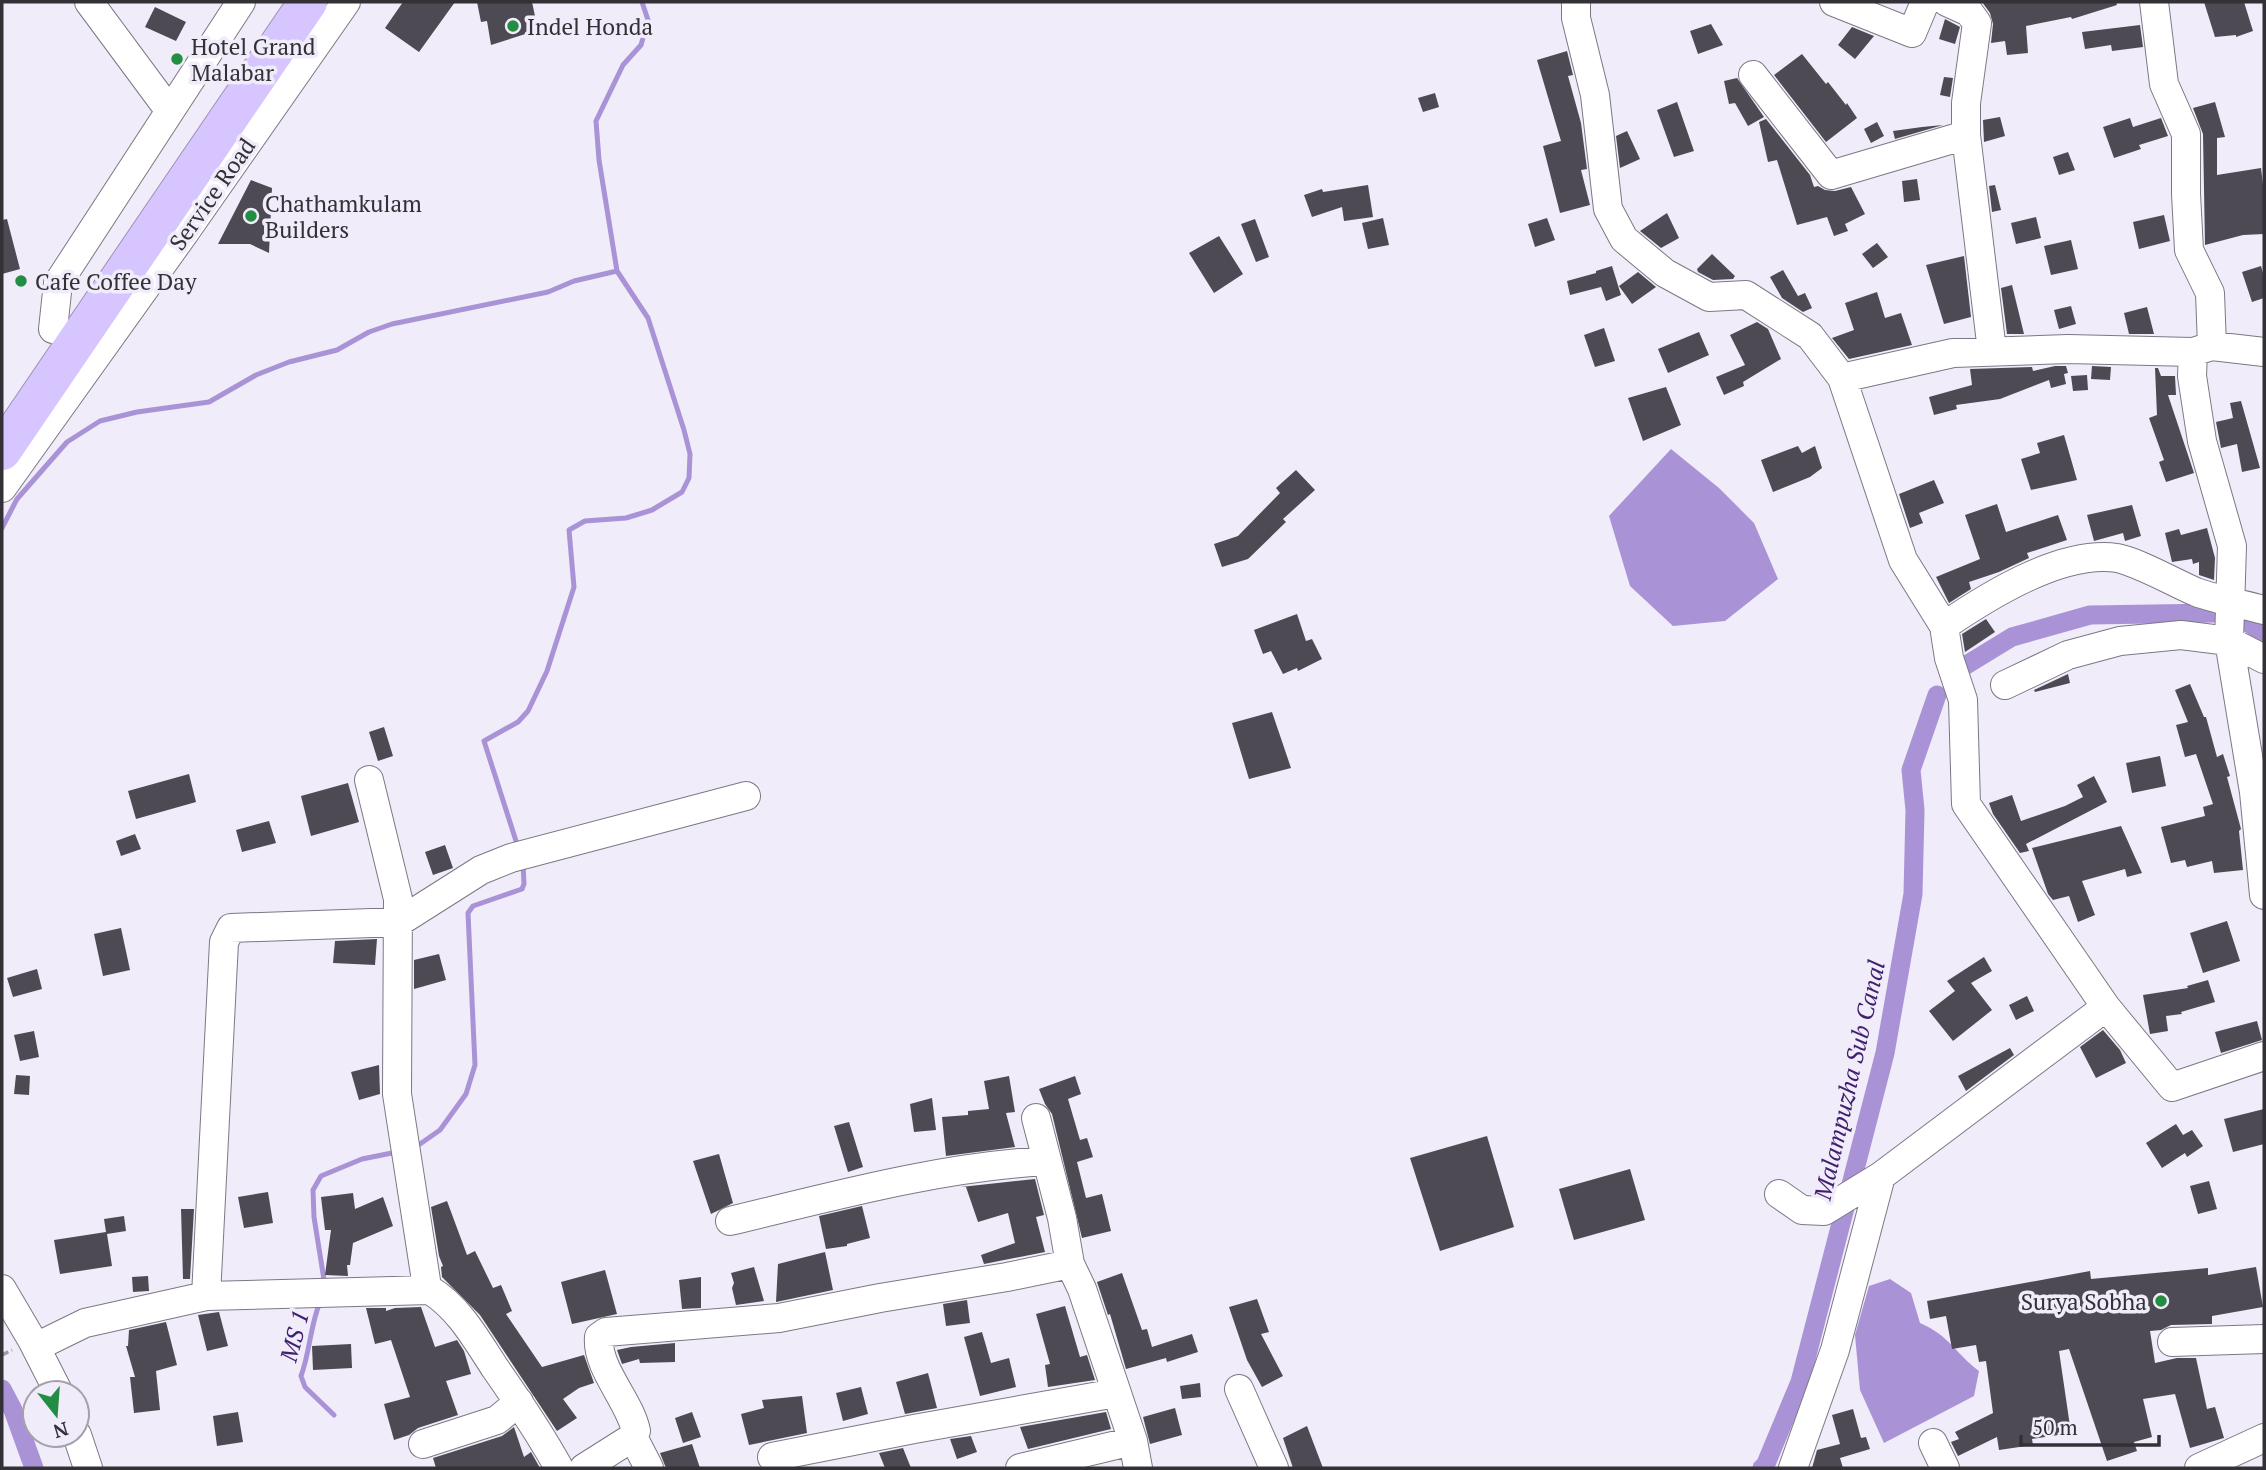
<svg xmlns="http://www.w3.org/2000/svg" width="2266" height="1470" font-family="'PT Serif',serif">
  <rect width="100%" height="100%" fill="#f0ecf9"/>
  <path fill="#a993d6" d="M 1671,449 L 1719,488 L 1754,523 L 1778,579 L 1725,621 L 1673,626 L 1630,586 L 1609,516 Z
    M 1890,1279 L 1911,1293 L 1920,1323 C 1950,1336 1954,1352 1979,1371 L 1974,1396 L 1884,1443 L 1860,1390 L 1855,1335 L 1869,1286 Z"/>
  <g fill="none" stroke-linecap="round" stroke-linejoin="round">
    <path stroke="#a993d6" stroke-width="5" d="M 2,528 L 17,499 L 67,442 L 100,421 L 137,412 L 209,402 L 256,375 L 289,362 L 337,350 L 369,332 L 392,324 L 548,292 L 574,281 L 617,271
      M 516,841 L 484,741 L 518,722 L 528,711 L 547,671 L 574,587 L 569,530 L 585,521 L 626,518 L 652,510 L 682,492 L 689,478 L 690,454 L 684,430 L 648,318 L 617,271 L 599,160 L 596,121 L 623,65 L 641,45 L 648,20 L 642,2
      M 420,1144 L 440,1130 L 466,1094 L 475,1065 L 468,913 L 473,906 L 522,889 L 524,884 L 523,864
      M 325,1286 L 314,1217 L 313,1190 L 321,1176 L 362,1159 L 397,1152
      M 320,1302 C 310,1326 310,1352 301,1376 L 305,1387 L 334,1415"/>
    <path stroke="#a993d6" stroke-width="19" d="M 2241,618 L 2264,633
      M 1963,667 L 2012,637 L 2090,615 L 2215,613
      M 2,1389 L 13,1410 L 34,1468
      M 1762,1468 L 1765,1466 L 1800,1382 L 1885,1053 L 1913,894 L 1915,810 L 1911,770 L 1937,695"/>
  </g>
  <path fill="#4d4a54" d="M 403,2 L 455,2 L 419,52 L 385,28 Z
    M 477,2 L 532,2 L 538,30 L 491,45 L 487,21 L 481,22 Z
    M 1982,2 L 2116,2 L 2117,5 L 2072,19 L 2071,17 L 2026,26 L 2028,53 L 2007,55 L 2005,41 L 1991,43 L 1993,24 L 1990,13 Z
    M 2204,2 L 2244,2 L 2253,31 L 2236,37 L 2236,35 L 2215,37 Z
    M 155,7 L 186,22 L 176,41 L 145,27 Z
    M 1945,19 L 1960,27 L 1955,44 L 1939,39 Z
    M 1711,24 L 1723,45 L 1698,54 L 1690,31 Z
    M 2140,25 L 2143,47 L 2112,51 L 2111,45 L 2085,49 L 2082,32 Z
    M 1852,27 L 1874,36 L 1855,59 L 1838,45 Z
    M 1567,51 L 1573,75 L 1568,76 L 1581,123 L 1587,169 L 1581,170 L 1590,205 L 1560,213 L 1543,146 L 1561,141 L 1537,60 Z
    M 1802,54 L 1826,84 L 1828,82 L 1846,105 L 1847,103 L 1857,118 L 1826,142 L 1774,75 Z
    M 1944,77 L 1953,78 L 1950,97 L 1940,95 Z
    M 1737,78 L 1764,117 L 1748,126 L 1735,103 L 1729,104 L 1724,81 Z
    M 1435,93 L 1439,107 L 1423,112 L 1418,98 Z
    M 1677,102 L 1694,151 L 1674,157 L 1657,110 Z
    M 2215,102 L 2225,137 L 2217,138 L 2217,175 L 2261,168 L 2264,193 L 2264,234 L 2243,235 L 2205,245 L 2203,134 L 2193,108 Z
    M 2000,117 L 2005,136 L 1984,142 L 1983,120 Z
    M 2130,118 L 2133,127 L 2161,118 L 2168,136 L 2139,145 L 2141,149 L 2114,158 L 2103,127 Z
    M 1766,119 L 1810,175 L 1814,187 L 1818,186 L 1825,190 L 1835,191 L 1851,187 L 1865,214 L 1845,224 L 1848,231 L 1834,236 L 1827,217 L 1797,225 L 1777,160 L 1768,162 L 1759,122 Z
    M 1877,122 L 1884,136 L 1871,143 L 1864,129 Z
    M 1943,125 L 1895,139 L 1893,131 L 1922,127 Z
    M 1627,131 L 1640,159 L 1620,168 L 1616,136 Z
    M 2068,152 L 2075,170 L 2059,175 L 2053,157 Z
    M 1917,179 L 1920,200 L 1904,202 L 1902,181 Z
    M 251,180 L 272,188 L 269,253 L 250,244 L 218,244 Z
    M 1368,185 L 1373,217 L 1344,221 L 1342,207 L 1312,217 L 1304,195 L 1322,189 L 1323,192 Z
    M 1995,185 L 2001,210 L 1992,212 L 1989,186 Z
    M 1667,213 L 1679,238 L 1661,248 L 1640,231 Z
    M 2164,215 L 2170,241 L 2139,249 L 2133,222 Z
    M 2036,217 L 2041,238 L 2016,244 L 2011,223 Z
    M 1383,218 L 1389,245 L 1368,249 L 1362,223 Z
    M 1547,218 L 1555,240 L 1535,247 L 1528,224 Z
    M 7,219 L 20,269 L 2,274 L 2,220 Z
    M 1255,219 L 1269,257 L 1256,262 L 1241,224 Z
    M 1219,236 L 1243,274 L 1214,293 L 1189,253 Z
    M 2071,240 L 2078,269 L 2051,275 L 2044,246 Z
    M 1877,243 L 1888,257 L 1873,268 L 1862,254 Z
    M 1712,254 L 1735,276 L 1733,279 L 1713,280 L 1698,272 L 1697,269 Z
    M 1964,256 L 1971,317 L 1944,324 L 1926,265 Z
    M 1612,266 L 1621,295 L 1606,301 L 1601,287 L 1570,295 L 1567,281 L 1596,273 L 1596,271 Z
    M 2261,266 L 2264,277 L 2264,298 L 2252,302 L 2242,272 Z
    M 1783,270 L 1798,296 L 1805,293 L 1812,308 L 1803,312 L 1782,298 L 1770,277 Z
    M 1638,272 L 1656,287 L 1632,304 L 1619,286 Z
    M 2012,285 L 2024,334 L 2007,334 L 2001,288 Z
    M 1877,292 L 1885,318 L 1901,313 L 1912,345 L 1849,359 L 1832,338 L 1854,330 L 1845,303 Z
    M 2071,306 L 2076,324 L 2059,329 L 2054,310 Z
    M 2147,307 L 2154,334 L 2129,334 L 2124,313 Z
    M 1757,322 L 1768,329 L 1781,359 L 1743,382 L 1744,386 L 1724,395 L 1716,377 L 1745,365 L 1730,335 Z
    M 1604,328 L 1615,361 L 1595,367 L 1584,335 Z
    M 1699,332 L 1709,355 L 1668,373 L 1658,349 Z
    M 2055,366 L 2066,366 L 2068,373 L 2064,374 L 2066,384 L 2051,388 L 2049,380 L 2000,399 L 1956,405 L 1957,409 L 1934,415 L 1929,397 L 1972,385 L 1970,369 L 2032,367 L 2033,371 Z
    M 2092,366 L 2111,367 L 2110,380 L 2091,379 Z
    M 2155,368 L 2158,368 L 2161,376 L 2175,376 L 2176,395 L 2168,395 L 2194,473 L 2166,482 L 2159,462 L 2164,460 L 2149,418 L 2157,415 Z
    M 2087,375 L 2088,390 L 2073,391 L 2071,376 Z
    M 1666,387 L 1681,425 L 1643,441 L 1628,398 Z
    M 2241,401 L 2260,468 L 2242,472 L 2237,444 L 2221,448 L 2216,422 L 2233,418 L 2230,403 Z
    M 2064,435 L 2077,480 L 2031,490 L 2021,459 L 2040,453 L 2037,443 Z
    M 1798,446 L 1802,453 L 1815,446 L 1822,468 L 1810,477 L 1773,492 L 1761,460 Z
    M 1296,470 L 1315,490 L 1283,519 L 1286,522 L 1248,559 L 1222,567 L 1214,544 L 1238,536 L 1280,493 L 1276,488 Z
    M 1934,480 L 1944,503 L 1919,513 L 1923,523 L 1910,528 L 1899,494 Z
    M 1997,504 L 2006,532 L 2058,515 L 2067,540 L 2027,553 L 2029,558 L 1999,572 L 1969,582 L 1971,589 L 1949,603 L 1936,577 L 1980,559 L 1965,515 Z
    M 2132,505 L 2141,536 L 2125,541 L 2123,533 L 2094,541 L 2087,515 Z
    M 2207,528 L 2215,558 L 2214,580 L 2199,575 L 2199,562 L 2193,564 L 2192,559 L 2172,562 L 2165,533 L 2179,529 L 2181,535 Z
    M 1297,614 L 1306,641 L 1312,639 L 1322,659 L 1298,671 L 1297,668 L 1283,674 L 1271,651 L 1263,654 L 1254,630 Z
    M 1986,619 L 1995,632 L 1965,652 L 1962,634 Z
    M 2068,674 L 2070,683 L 2035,692 L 2034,690 Z
    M 2190,684 L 2204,717 L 2206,717 L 2217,757 L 2223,754 L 2230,776 L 2227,777 L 2241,829 L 2239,831 L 2243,870 L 2214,873 L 2212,861 L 2187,867 L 2185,860 L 2171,863 L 2161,827 L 2205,816 L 2203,807 L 2213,804 L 2196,754 L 2185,757 L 2176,725 L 2188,722 L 2175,690 Z
    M 1272,712 L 1291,768 L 1249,779 L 1232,723 Z
    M 384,727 L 393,756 L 378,761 L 369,732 Z
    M 2160,756 L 2166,786 L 2132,793 L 2126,763 Z
    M 189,774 L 196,802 L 136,819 L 128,791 Z
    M 2094,776 L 2107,802 L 2026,844 L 2029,851 L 2020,853 L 1993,814 L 1989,803 L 2012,795 L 2021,821 L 2065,806 L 2083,797 L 2077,785 Z
    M 348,783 L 359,822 L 311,836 L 301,796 Z
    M 269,821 L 276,843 L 242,852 L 236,830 Z
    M 2121,826 L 2142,873 L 2127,877 L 2125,869 L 2082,881 L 2095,915 L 2078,922 L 2069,896 L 2053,900 L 2048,894 L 2032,848 Z
    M 135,834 L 141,849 L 121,856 L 116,841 Z
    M 445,845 L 453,868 L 433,875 L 425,852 Z
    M 2227,921 L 2240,961 L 2203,973 L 2190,933 Z
    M 121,928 L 130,970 L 103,976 L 94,934 Z
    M 377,939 L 375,965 L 333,963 L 335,941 Z
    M 439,954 L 446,980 L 414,989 L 414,960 Z
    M 1984,957 L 1992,971 L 1971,983 L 1992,1010 L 1953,1041 L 1929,1011 L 1955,991 L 1947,981 Z
    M 37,969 L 42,989 L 13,997 L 7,978 Z
    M 2208,980 L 2215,1002 L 2181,1012 L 2182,1014 L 2166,1016 L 2168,1031 L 2150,1034 L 2143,995 L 2188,988 L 2187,986 Z
    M 2027,996 L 2034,1011 L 2016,1020 L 2009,1005 Z
    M 2257,1021 L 2262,1040 L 2221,1053 L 2215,1032 Z
    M 2103,1030 L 2120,1050 L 2126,1063 L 2096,1078 L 2080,1047 Z
    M 34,1031 L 39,1057 L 20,1061 L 14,1035 Z
    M 2010,1048 L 2014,1055 L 1966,1091 L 1958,1076 Z
    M 379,1065 L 380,1094 L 359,1100 L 351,1072 Z
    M 16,1075 L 30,1076 L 29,1095 L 14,1094 Z
    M 1009,1076 L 1015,1112 L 1006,1113 L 1015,1147 L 946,1156 L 942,1117 L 968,1115 L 968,1111 L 989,1109 L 984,1081 Z
    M 1075,1076 L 1081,1094 L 1068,1099 L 1080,1140 L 1087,1138 L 1093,1157 L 1077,1162 L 1086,1198 L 1102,1194 L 1111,1231 L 1082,1238 L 1052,1114 L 1045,1104 L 1039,1089 Z
    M 932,1098 L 936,1130 L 914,1132 L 910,1104 Z
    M 2264,1109 L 2264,1144 L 2233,1152 L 2224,1119 Z
    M 849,1122 L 863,1167 L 848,1172 L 834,1126 Z
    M 2176,1124 L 2183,1135 L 2192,1130 L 2203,1146 L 2187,1157 L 2185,1153 L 2162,1168 L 2146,1143 Z
    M 1487,1136 L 1514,1227 L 1440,1251 L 1410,1158 Z
    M 719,1154 L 733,1203 L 711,1214 L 693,1161 Z
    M 1630,1169 L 1645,1220 L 1574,1240 L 1559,1189 Z
    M 1035,1179 L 1044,1215 L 1036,1217 L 1045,1252 L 984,1264 L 981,1255 L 1015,1243 L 1008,1213 L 978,1222 L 966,1187 L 961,1187 Z
    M 2209,1181 L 2217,1209 L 2198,1214 L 2190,1186 Z
    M 268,1192 L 273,1223 L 244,1228 L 238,1197 Z
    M 353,1193 L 355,1209 L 383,1197 L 393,1226 L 353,1243 L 350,1265 L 347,1265 L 348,1276 L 325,1275 L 331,1230 L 325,1230 L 321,1197 Z
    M 447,1201 L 467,1255 L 475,1251 L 493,1288 L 501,1285 L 512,1311 L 506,1314 L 542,1367 L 584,1355 L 594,1383 L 579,1388 L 563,1399 L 577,1418 L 557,1431 L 480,1315 L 442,1277 L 441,1267 L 443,1266 L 439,1256 L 431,1207 Z
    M 862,1206 L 870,1238 L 847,1244 L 847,1246 L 826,1249 L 819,1216 Z
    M 181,1209 L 194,1209 L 190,1279 L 183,1279 Z
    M 124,1216 L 126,1231 L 107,1234 L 112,1266 L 60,1274 L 54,1240 L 106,1232 L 104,1219 Z
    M 825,1252 L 833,1290 L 776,1302 L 778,1264 Z
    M 754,1267 L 764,1301 L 736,1305 L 732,1288 L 734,1283 L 731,1273 Z
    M 2256,1267 L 2263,1307 L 2212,1316 L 2212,1324 L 2171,1325 L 2161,1330 L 2150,1331 L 2155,1363 L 2177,1358 L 2196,1358 L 2207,1409 L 2215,1407 L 2224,1438 L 2190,1448 L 2175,1394 L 2143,1399 L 2152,1437 L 2134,1442 L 2137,1451 L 2107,1461 L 2069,1349 L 2059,1351 L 2071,1433 L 2032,1439 L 2033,1445 L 1999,1450 L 1997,1437 L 1958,1456 L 1951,1442 L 1959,1439 L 1955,1432 L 1993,1413 L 1986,1361 L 1979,1362 L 1976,1345 L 1952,1349 L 1946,1316 L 1930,1319 L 1927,1301 L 2090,1271 L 2091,1279 L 2208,1268 L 2208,1275 Z
    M 605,1270 L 617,1314 L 572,1324 L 561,1282 Z
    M 1122,1273 L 1142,1330 L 1147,1329 L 1152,1347 L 1192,1334 L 1198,1352 L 1167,1362 L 1166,1358 L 1126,1369 L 1110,1314 L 1108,1315 L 1097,1282 Z
    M 148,1276 L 149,1291 L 133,1292 L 132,1277 Z
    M 701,1277 L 701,1308 L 682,1309 L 679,1280 Z
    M 1257,1299 L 1269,1332 L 1261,1334 L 1283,1376 L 1262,1387 L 1247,1360 L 1229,1307 Z
    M 967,1300 L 970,1323 L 946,1326 L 943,1304 Z
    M 1065,1306 L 1080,1357 L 1087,1355 L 1095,1380 L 1048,1387 L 1045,1365 L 1050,1364 L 1036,1314 Z
    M 421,1307 L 435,1347 L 457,1340 L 464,1351 L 471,1374 L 446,1381 L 458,1415 L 418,1428 L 409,1435 L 394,1440 L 384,1404 L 410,1397 L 391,1340 L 375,1344 L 366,1308 L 386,1308 L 386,1311 L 395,1308 Z
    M 219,1312 L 228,1346 L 207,1351 L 198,1315 Z
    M 166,1322 L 177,1365 L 156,1371 L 160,1410 L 134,1413 L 130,1377 L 135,1377 L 126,1346 L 128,1346 L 129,1330 Z
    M 982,1332 L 991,1363 L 1009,1358 L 1016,1387 L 980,1396 L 964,1337 Z
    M 675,1343 L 675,1362 L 640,1363 L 639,1359 L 622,1364 L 617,1350 L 631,1347 Z
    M 351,1344 L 352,1368 L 313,1370 L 312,1346 Z
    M 928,1373 L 937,1408 L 905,1414 L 896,1382 Z
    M 1200,1383 L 1201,1397 L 1182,1399 L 1180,1386 Z
    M 861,1387 L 868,1414 L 843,1421 L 836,1393 Z
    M 802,1396 L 807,1433 L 749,1445 L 741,1414 L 764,1408 L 762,1400 Z
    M 1175,1408 L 1182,1435 L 1150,1444 L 1143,1417 Z
    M 1853,1409 L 1861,1438 L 1866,1437 L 1870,1449 L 1840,1458 L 1843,1468 L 1812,1468 L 1817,1450 L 1840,1444 L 1832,1415 Z
    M 238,1412 L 243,1442 L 217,1446 L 213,1416 Z
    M 692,1412 L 701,1437 L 683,1443 L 675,1418 Z
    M 1106,1412 L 1111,1429 L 1028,1449 L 1020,1427 Z
    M 1307,1426 L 1323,1468 L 1293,1468 L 1283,1438 Z
    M 514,1427 L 524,1457 L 531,1452 L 540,1468 L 436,1468 L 433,1458 L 502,1436 Z
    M 971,1436 L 977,1452 L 957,1459 L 950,1439 Z
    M 692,1444 L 700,1468 L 666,1468 L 660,1453 Z
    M 903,1448 L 911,1468 L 885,1468 L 879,1453 Z"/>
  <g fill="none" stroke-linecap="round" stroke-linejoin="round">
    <g stroke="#7c7883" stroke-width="30">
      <path id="minor" d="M 89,2 L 169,110
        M 1576,2 L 1576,18 L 1595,95 L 1608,209 L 1624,239 L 1665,273 L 1709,297 L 1746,295 L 1810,336 L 1842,378 L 1953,353 L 2068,349 L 2193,352 L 2192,376 L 2202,441 L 2232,546 L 2229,641 L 2254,792 L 2264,895
        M 1834,2 L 1912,33 L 1925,2
        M 1947,2 L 1969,12 L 1977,23 L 1966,103 L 1966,135 L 1992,351
        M 2154,2 L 2164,84 L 2186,134 L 2186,194 L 2189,250 L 2210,293 L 2212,346 L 2193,352
        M 1753,75 L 1831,175 L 1966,135
        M 53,329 L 58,283 L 241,2
        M 2212,346 L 2264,352
        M 1842,378 L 1903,560 L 1944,626 L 1949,658 L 1963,700 L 1966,804 L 2106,1007
        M 2,488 L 183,235 L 346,2
        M 1944,626 C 1988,596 2061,550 2117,558 C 2138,562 2175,583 2196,592 C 2218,600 2242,604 2264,610
        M 2005,685 L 2068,655 L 2120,641 L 2181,635 L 2229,641 L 2264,659
        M 369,780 L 398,899 L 397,1094 L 427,1287 L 430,1290
        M 1036,1118 L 1062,1218 L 1070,1264 L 1082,1289 L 1133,1441 L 1138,1468
        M 1779,1194 L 1802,1210 L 1824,1211 L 1881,1176 L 2106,1007 L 2172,1087 L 2264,1056
        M 730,1221 C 834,1196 939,1167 1047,1161
        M 2,1289 L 32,1340 L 59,1393
        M 206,1296 L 224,942 L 231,928 L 399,922 L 481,870 L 511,858 L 746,796
        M 2172,1342 L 2264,1339
        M 36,1347 L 85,1323 L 206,1296 L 430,1290 C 459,1308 476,1339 495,1368 C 518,1401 540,1433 559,1468
        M 1239,1389 L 1274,1468
        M 77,1435 L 88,1468
        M 633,1437 L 649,1468
        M 1933,1443 L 1945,1468
        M 423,1444 L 497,1420 L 519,1402
        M 772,1457 L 914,1429 L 1116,1393
        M 584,1468 L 633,1437 L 636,1431 C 630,1401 596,1368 599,1337 L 606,1332 L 779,1318 L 880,1298 L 1007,1277 L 1070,1264
        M 1020,1468 L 1133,1441
        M 1793,1468 L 1835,1350 L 1881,1176
        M 2199,1468 L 2264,1438"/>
    </g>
    <g stroke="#9e91b9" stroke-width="40">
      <path id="highway" d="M 2,451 L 308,2"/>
    </g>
    <path stroke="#9e9ba5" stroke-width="3.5" stroke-dasharray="7 3.5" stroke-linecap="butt" d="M 2,1355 L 12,1350"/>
    <use href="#minor" stroke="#fff" stroke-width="28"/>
    <use href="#highway" stroke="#d7c5ff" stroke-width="38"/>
  </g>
  <g fill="#248d44" stroke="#f0ecf9" stroke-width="2.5">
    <circle cx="513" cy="26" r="7"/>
    <circle cx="177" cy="59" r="7"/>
    <circle cx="251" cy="216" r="7"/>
    <circle cx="21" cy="281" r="7"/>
    <circle cx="2161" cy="1301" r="7"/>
  </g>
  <g text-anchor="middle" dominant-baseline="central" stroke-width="7" stroke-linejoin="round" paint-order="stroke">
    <g font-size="23" fill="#333136" stroke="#f0ecf9" text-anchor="start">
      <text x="527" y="26">Indel Honda</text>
      <text x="191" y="46">Hotel Grand<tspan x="191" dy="26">Malabar</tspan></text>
      <text x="265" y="203">Chathamkulam<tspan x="265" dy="26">Builders</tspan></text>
      <text x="35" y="281">Cafe Coffee Day</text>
      <text x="2147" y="1301" text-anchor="end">Surya Sobha</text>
    </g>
    <g font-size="23" fill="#333136" stroke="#f0ecf9">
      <text transform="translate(212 194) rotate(-55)">Service Road</text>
    </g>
    <g font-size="24" font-style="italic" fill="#411f6e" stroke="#f0ecf9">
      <text transform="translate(1849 1080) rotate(-77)">Malampuzha Sub Canal</text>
      <text transform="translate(294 1336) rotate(-75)">MS 1</text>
    </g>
  </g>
  <rect width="2266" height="1470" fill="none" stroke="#333136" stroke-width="7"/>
  <g transform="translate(56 1414) rotate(163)"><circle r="33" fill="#f0ecf9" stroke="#a4a1ab" stroke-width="2"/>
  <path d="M0-5L12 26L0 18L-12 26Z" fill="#248d44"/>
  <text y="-10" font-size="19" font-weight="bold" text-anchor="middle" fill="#333136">N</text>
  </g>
  <path d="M2021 1435v10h138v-10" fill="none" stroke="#333136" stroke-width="3.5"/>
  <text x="2032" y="1435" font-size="21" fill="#333136" stroke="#f0ecf9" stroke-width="5" paint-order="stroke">50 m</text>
</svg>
